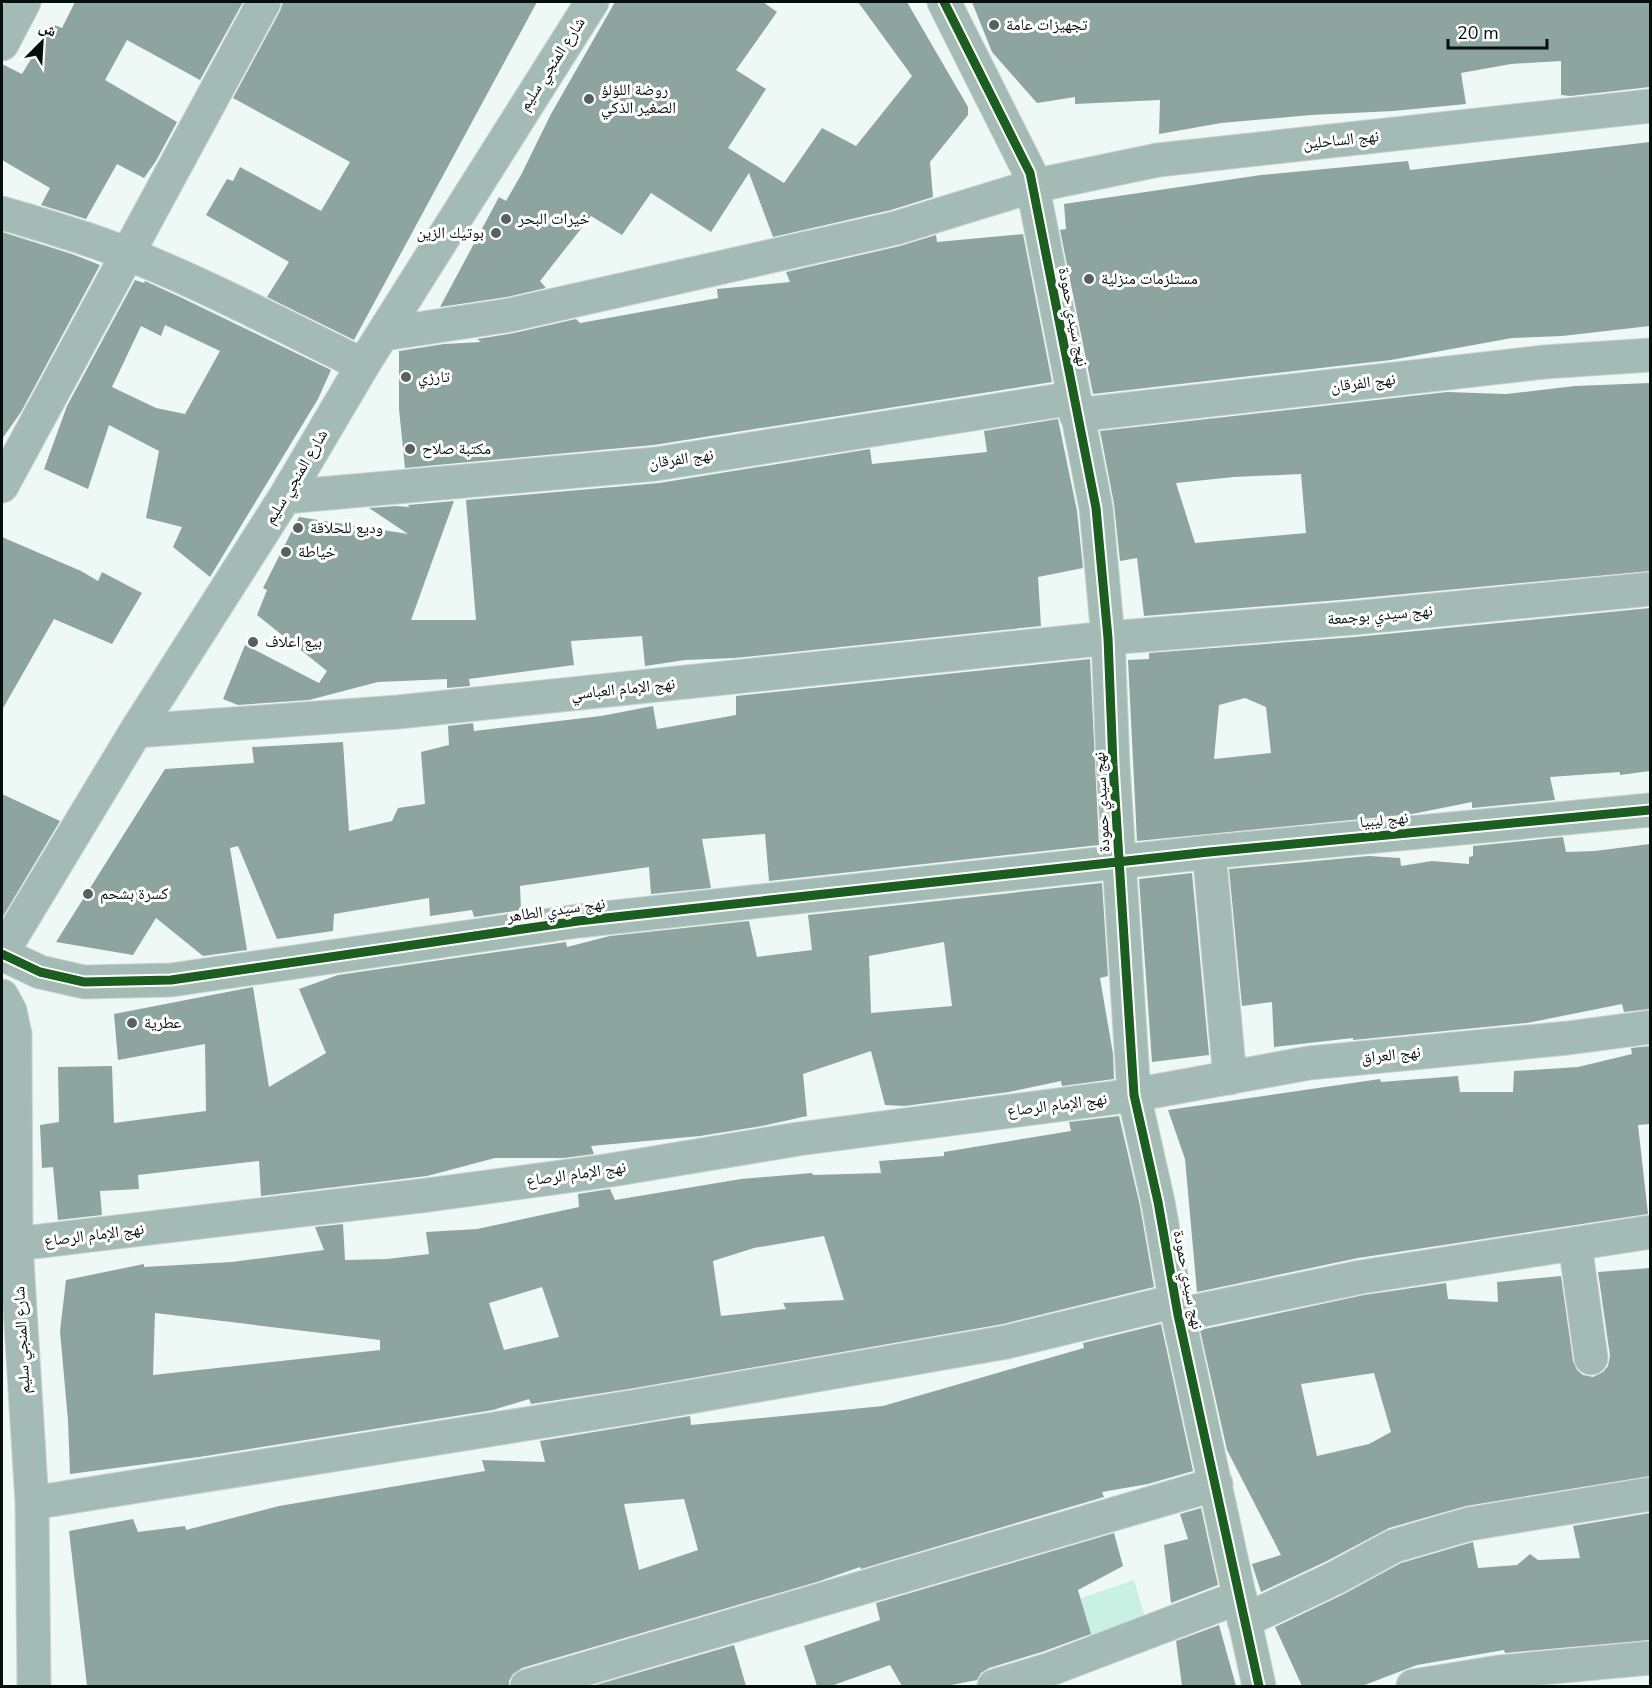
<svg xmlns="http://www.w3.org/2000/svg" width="1652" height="1688" font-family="'Nunito Sans','Noto Naskh Arabic',sans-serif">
  <rect width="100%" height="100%" fill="#eef9f6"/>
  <path fill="#c8f0e3" d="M 1134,1580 L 1145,1617 L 1089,1642 L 1081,1598 Z"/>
  <path fill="#8ea49f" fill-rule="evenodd" d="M 75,2 L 243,2 L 200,80 L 127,40 L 105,80 L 177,122 L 156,161 L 144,178 L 117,164 L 86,219 L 41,205 L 50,188 L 2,160 L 2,64 L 22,74 L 52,24 L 62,28 Z
    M 283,2 L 537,2 L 354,340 L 267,297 L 289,262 L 206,215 L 227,179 L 233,181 L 240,167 L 321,211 L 350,162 L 233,98 L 280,11 Z
    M 615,2 L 763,2 L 777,12 L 736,70 L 766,89 L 728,148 L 784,183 L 822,128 L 856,146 L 912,76 L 858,2 L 907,2 L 968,107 L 968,115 L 930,162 L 933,197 L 891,210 L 773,237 L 749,173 L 711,232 L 651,193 L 622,235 L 591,216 L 540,281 L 546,288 L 507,297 L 440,307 L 499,197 L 506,201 L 521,175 L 551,114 Z
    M 972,2 L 1650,2 L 1650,87 L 1570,96 L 1561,95 L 1561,61 L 1511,64 L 1461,73 L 1466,104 L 1393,111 L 1311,115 L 1221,123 L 1159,134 L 1160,100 L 1075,104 L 1075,97 L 1037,103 L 992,52 Z
    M 1650,142 L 1650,326 L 1562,336 L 1512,338 L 1391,360 L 1093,394 L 1060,230 L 1066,229 L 1064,204 L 1261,175 L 1408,161 L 1410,170 Z
    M 2,232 L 72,254 L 100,265 L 21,412 L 2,439 Z
    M 1023,234 L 1052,382 L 654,445 L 405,468 L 399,409 L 399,351 L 444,344 L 481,342 L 477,339 L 514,333 L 576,319 L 580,323 L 597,320 L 718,298 L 717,289 L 790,282 L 786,272 L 900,246 L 936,235 L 937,242 Z
    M 135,280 L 144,283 L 145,281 L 180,297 L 331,370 L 318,399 L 210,577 L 173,547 L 182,527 L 146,518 L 159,451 L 109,425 L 88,489 L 44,469 L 67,406 ZM 165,325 L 220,351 L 185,414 L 156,408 L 112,387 L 141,326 L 161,336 Z
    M 1650,383 L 1650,571 L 1351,599 L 1144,616 L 1137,558 L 1120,561 L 1114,504 L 1100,431 L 1447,392 L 1506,394 L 1575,386 ZM 1301,474 L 1306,533 L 1195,543 L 1176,483 L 1234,477 Z
    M 1058,419 L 1077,511 L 1083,568 L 1038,577 L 1041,626 L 735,658 L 685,660 L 645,666 L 642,636 L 571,641 L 574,665 L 469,679 L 470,686 L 447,688 L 447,679 L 378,682 L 309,700 L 238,705 L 223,699 L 245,645 L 319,683 L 327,671 L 257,615 L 267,590 L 263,588 L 299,517 L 408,534 L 369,508 L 396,506 L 409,507 L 408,505 L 454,501 L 411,620 L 476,620 L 466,500 L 659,483 L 870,449 L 872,464 L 987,452 L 984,431 Z
    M 2,537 L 81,571 L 98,581 L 102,572 L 142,593 L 112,644 L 54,619 L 2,710 Z
    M 1650,608 L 1650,771 L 1620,775 L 1620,772 L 1550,777 L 1555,800 L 1472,808 L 1472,802 L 1412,814 L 1137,841 L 1128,660 L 1149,659 L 1149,653 L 1355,637 ZM 1245,698 L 1266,707 L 1271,753 L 1214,759 L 1219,705 Z
    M 1090,659 L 1099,845 L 769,881 L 765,834 L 702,839 L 711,888 L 651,894 L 649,867 L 520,886 L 521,910 L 474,917 L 472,910 L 430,916 L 429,898 L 334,914 L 333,931 L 277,939 L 238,846 L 230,848 L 247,950 L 203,956 L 156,918 L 133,955 L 56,942 L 165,769 L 254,763 L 252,747 L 343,742 L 349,831 L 392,821 L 398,808 L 425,804 L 421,752 L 449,745 L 448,726 L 473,723 L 474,731 L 601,716 L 653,706 L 657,729 L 736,715 L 736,696 Z
    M 2,794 L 60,821 L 2,918 Z
    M 1563,837 L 1566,852 L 1595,851 L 1650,844 L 1650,1009 L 1624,1012 L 1622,1004 L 1527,1023 L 1353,1040 L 1353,1038 L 1274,1047 L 1272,1002 L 1242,1006 L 1229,869 L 1369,856 L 1400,858 L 1401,866 L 1432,861 L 1469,864 L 1469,857 L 1473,856 L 1473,846 Z
    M 1192,873 L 1209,1055 L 1152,1062 L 1139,879 Z
    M 1102,883 L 1108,976 L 1100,978 L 1113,1054 L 1114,1079 L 1062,1086 L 1061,1081 L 1009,1092 L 905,1106 L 885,1105 L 871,1051 L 803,1074 L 807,1116 L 762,1126 L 700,1136 L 591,1146 L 594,1154 L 564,1158 L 495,1158 L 427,1176 L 261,1196 L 259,1161 L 138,1175 L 139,1189 L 100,1191 L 102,1215 L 58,1220 L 53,1167 L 42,1168 L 40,1125 L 59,1122 L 58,1067 L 112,1066 L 114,1123 L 206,1111 L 205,1044 L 118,1060 L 114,1014 L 253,987 L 269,1087 L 326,1053 L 299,989 L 338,975 L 566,942 L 567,947 L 610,936 L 749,921 L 757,957 L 812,950 L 808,915 ZM 944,942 L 952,1006 L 871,1013 L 869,956 Z
    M 1650,1046 L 1650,1124 L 1638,1125 L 1648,1214 L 1358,1258 L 1197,1292 L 1185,1159 L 1168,1110 L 1380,1079 L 1381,1082 L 1458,1076 L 1460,1092 L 1513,1092 L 1514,1071 L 1578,1067 L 1632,1054 L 1631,1048 Z
    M 1119,1116 L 1140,1206 L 1154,1287 L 1003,1324 L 629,1389 L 531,1404 L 529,1399 L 493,1410 L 199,1457 L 70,1474 L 68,1421 L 60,1331 L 66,1280 L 144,1264 L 144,1267 L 232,1262 L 324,1250 L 315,1227 L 343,1224 L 345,1260 L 387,1259 L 429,1254 L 426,1232 L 477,1229 L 579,1207 L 578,1194 L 610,1189 L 615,1200 L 741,1179 L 812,1173 L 813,1175 L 881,1173 L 879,1161 L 944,1156 L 944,1152 L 1071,1131 L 1069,1122 ZM 824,1236 L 844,1300 L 783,1303 L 786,1309 L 721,1316 L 713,1261 L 754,1248 ZM 542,1287 L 559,1337 L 504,1350 L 489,1303 ZM 155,1313 L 380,1340 L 380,1350 L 153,1375 Z
    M 1650,1268 L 1650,1476 L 1466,1506 L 1389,1528 L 1327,1561 L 1261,1592 L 1252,1564 L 1281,1555 L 1227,1450 L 1200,1330 L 1364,1295 L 1446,1283 L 1448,1299 L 1498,1302 L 1497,1282 L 1561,1276 L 1573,1361 L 1577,1370 L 1583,1375 L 1593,1377 L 1603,1372 L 1608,1366 L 1610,1356 L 1598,1272 ZM 1374,1373 L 1391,1432 L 1369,1444 L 1317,1456 L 1301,1384 Z
    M 1161,1324 L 1193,1471 L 1148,1484 L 1102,1492 L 1104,1497 L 861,1569 L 860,1567 L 820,1581 L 522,1668 L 513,1674 L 509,1681 L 509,1686 L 87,1686 L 69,1531 L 133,1519 L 138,1532 L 185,1526 L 186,1530 L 279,1506 L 485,1471 L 482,1460 L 545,1462 L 540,1441 L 690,1416 L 691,1425 L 883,1406 L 1084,1348 L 1083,1343 ZM 684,1499 L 698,1550 L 639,1570 L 624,1504 Z
    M 1201,1508 L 1218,1585 L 1171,1603 L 1164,1545 L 1188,1539 L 1180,1514 Z
    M 1650,1513 L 1650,1640 L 1505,1653 L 1504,1650 L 1417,1665 L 1362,1686 L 1302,1686 L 1275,1627 L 1344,1594 L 1401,1563 L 1473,1542 L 1478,1568 L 1517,1565 L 1530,1554 L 1538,1560 L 1580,1558 L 1573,1526 Z
    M 1114,1533 L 1123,1566 L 1078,1590 L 1091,1634 L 1042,1652 L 989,1668 L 981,1673 L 977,1680 L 946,1686 L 902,1686 L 890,1665 L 831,1686 L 817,1686 L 804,1646 L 880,1620 L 876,1603 Z
    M 1219,1625 L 1236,1686 L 1182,1686 L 1176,1641 Z
    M 734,1645 L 746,1686 L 592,1686 Z"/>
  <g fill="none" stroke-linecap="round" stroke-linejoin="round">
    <g stroke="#cad3d0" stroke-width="35">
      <path id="minor" d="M 944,2 L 1030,173 L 1096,508 L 1108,638 L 1113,765 L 1134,1095 L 1158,1202 L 1178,1315 L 1259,1686
        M 2,44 L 24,2
        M 2,213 C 44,225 87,238 128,254 C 208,286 285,327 363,365
        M 384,334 L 510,315 L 896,228 L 1033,186 L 1158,160 L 1650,106
        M 1076,415 L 1544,362 L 1650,355
        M 2,486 L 264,2
        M 285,497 L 656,464 L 1074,398
        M 136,731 L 398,712 L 1108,638 L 1353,618 L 1650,589
        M 1209,852 L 1230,1078
        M 2,953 L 136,731 L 285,497 L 363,365 L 592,2
        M 2,954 L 40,972 L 84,982 L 171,980 L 578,921 L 1209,852 L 1650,810
        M 2,996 L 10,1011 L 15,1034 L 16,1244 L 32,1503 L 34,1686
        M 16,1244 L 428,1195 L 605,1171 L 798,1139 L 1134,1095 L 1309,1063 L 1568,1038 L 1650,1027
        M 1575,1244 L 1591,1358
        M 1178,1315 L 1361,1277 L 1650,1232
        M 32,1503 L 632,1407 L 1007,1342 L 1176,1301
        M 1244,1621 L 1335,1578 L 1394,1546 L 1469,1524 L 1650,1494
        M 527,1686 L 1216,1484
        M 994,1686 L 1048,1670 L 1240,1597
        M 1413,1686 L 1499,1672 L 1650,1658"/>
    </g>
    <use href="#minor" stroke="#a3bbb4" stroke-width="33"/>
    <g stroke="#fff" stroke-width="13">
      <path id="cycleway" d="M 944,2 L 1030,173 L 1096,508 L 1108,638 L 1113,765 L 1134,1095 L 1158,1202 L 1178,1315 L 1259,1686
        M 2,954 L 40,972 L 84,982 L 171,980 L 578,921 L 1209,852 L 1650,810"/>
    </g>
    <use href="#cycleway" stroke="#1b5e20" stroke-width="9"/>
  </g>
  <g fill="#57625e" stroke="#fff" stroke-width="2">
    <circle cx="994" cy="25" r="6"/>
    <circle cx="589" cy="99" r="6"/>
    <circle cx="506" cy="219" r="6"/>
    <circle cx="496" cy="233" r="6"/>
    <circle cx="1089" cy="279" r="6"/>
    <circle cx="406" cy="377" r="6"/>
    <circle cx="410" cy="449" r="6"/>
    <circle cx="298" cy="528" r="6"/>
    <circle cx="286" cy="552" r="6"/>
    <circle cx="253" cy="642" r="6"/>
    <circle cx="88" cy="894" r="6"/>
    <circle cx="132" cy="1023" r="6"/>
  </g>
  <g text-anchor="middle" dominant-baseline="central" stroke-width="6" stroke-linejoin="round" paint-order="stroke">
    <g font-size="16" fill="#05100c" stroke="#fff" text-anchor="start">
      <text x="1006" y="25">تجهيزات عامة</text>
      <text x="601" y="90">روضة اللؤلؤ<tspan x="601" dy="18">الصغير الذكي</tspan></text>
      <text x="518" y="219">خيرات البحر</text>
      <text x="484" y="233" text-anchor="end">بوتيك الزين</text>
      <text x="1101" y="279">مستلزمات منزلية</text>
      <text x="418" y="377">تارزي</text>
      <text x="422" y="449">مكتبة صلاح</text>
      <text x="310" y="528">وديع للحلاقة</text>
      <text x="298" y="552">خياطة</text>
      <text x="265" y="642">بيع اعلاف</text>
      <text x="100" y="894">كسرة بشحم</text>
      <text x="144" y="1023">عطرية</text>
    </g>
    <g font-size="16" fill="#05100c" stroke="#fff">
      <text transform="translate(552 64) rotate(-57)">شارع المنجي سليم</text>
      <text transform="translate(1341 140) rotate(-6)">نهج الساحلين</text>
      <text transform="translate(1073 317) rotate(79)">نهج سيدي حمودة</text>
      <text transform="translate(1363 383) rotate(-7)">نهج الفرقان</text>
      <text transform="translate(681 459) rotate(-8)">نهج الفرقان</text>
      <text transform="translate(296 477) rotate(-59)">شارع المنجي سليم</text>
      <text transform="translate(1380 615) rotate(-5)">نهج سيدي بوجمعة</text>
      <text transform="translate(623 689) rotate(-6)">نهج الإمام العباسي</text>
      <text transform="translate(1102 802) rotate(-93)">نهج سيدي حمودة</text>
      <text transform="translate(1384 820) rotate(-6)">نهج ليبيا</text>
      <text transform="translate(556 910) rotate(-8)">نهج سيدي الطاهر</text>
      <text transform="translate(1391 1055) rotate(-6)">نهج العراق</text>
      <text transform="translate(1057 1105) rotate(-7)">نهج الإمام الرصاع</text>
      <text transform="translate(576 1174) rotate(-8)">نهج الإمام الرصاع</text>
      <text transform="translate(94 1235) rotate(-7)">نهج الإمام الرصاع</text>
      <text transform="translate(1188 1280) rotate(79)">نهج سيدي حمودة</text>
      <text transform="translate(22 1340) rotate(-93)">شارع المنجي سليم</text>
    </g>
  </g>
  <rect width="1652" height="1688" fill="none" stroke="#05100c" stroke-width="6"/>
  <g transform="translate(42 42) rotate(24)" stroke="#ffffff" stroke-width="4.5" paint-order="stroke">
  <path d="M0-4.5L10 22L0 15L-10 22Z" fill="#05100c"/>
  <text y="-9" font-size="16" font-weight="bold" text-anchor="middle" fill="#05100c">ش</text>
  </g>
  <path d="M1448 39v9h99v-9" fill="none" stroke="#05100c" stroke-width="3"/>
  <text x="1457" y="39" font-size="18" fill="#05100c" stroke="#ffffff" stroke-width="4.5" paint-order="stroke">20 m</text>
</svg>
